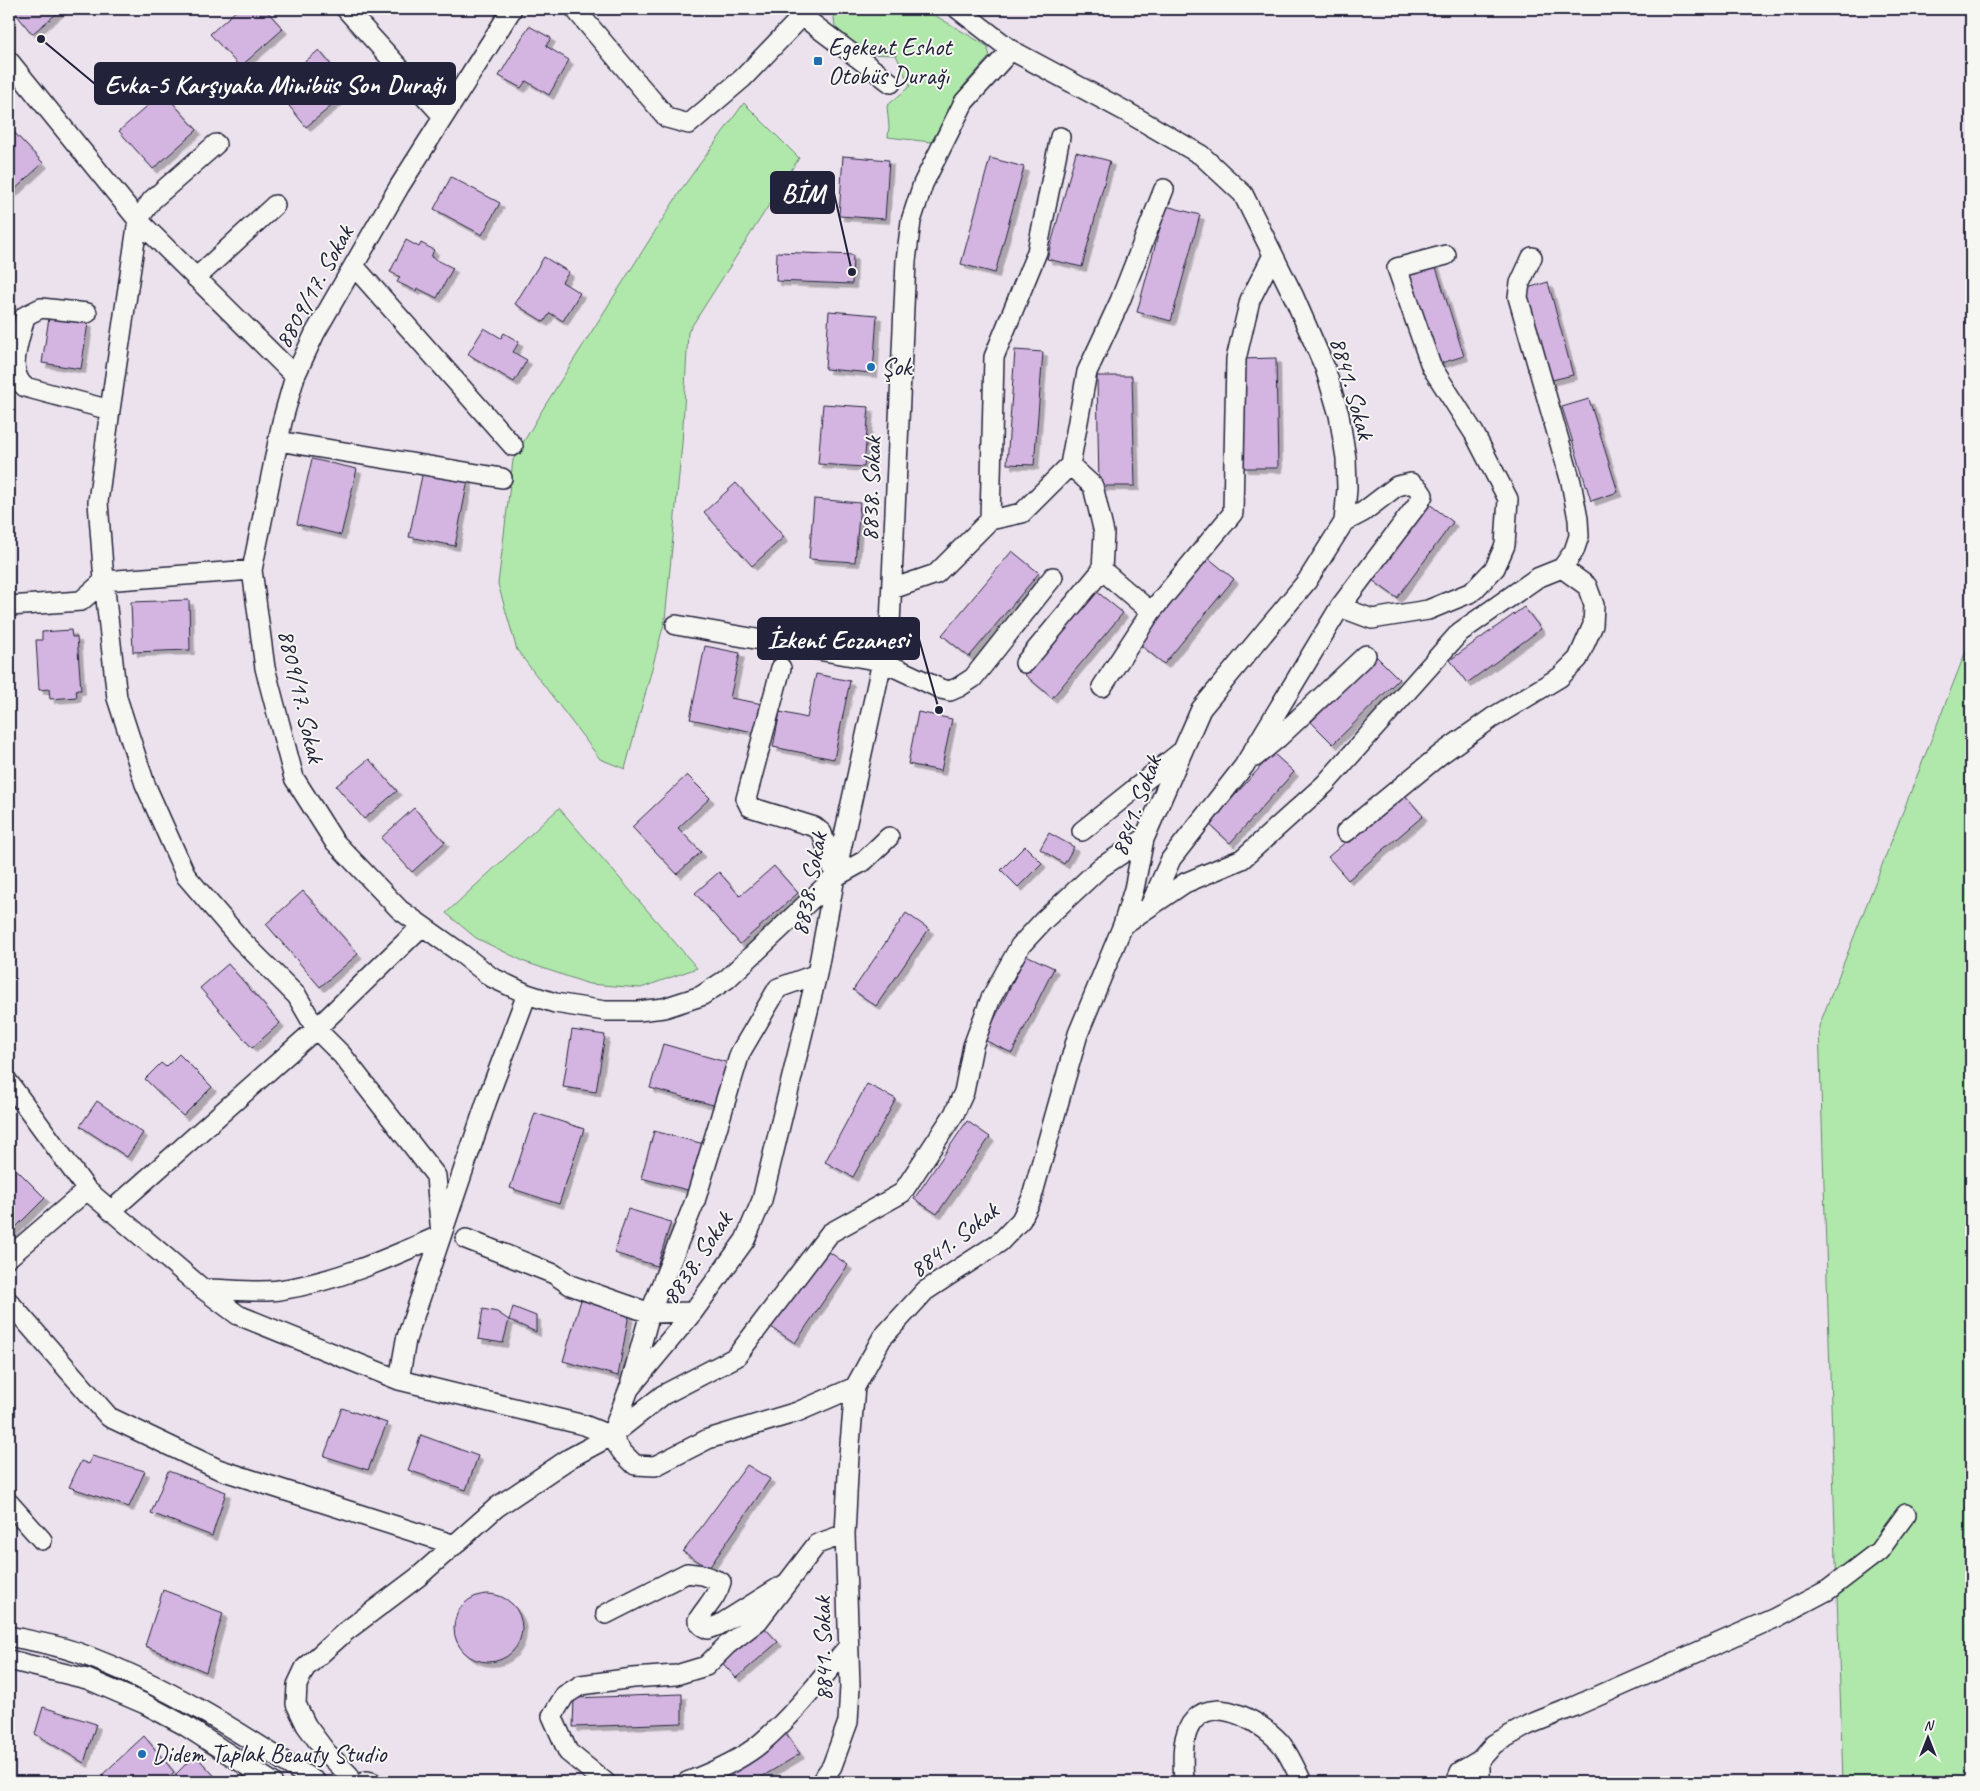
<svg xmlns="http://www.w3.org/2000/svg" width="1980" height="1791" font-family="Caveat,sans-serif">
  <defs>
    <filter id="shadow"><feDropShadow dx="4.5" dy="4.5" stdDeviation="0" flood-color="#0004"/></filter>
  </defs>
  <rect width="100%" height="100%" fill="#ece2ed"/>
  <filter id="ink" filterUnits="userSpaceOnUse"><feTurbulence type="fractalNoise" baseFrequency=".02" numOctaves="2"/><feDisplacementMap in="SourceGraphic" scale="10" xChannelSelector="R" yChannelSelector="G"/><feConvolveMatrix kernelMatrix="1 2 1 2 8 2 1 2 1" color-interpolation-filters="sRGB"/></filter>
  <g filter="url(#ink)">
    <path fill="#b0e8ab" stroke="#698573" d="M 833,9 L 924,9 L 987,46 L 990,56 L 965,84 L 931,142 L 888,137 L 889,127 L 887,106 L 910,86 L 896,55 L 868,54 L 835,27 Z
      M 744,103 L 799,158 L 688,332 L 682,444 L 665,620 L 625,769 L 600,759 L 517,650 L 498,584 L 513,460 L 544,407 L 683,187 Z
      M 1971,638 L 1971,1782 L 1843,1782 L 1819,1026 Z
      M 559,808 L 697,968 L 641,988 L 589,984 L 525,962 L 476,938 L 446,913 Z"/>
    <path fill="#d4b5e1" stroke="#22223b" filter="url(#shadow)" d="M 12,9 L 59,9 L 61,10 L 32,34 Z
      M 238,9 L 265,9 L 283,29 L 240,67 L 210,34 Z
      M 529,26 L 551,38 L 546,46 L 569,60 L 549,95 L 526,81 L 521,88 L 499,76 Z
      M 319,50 L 351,90 L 306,127 L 274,87 Z
      M 163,92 L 197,130 L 153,169 L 119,131 Z
      M 9,127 L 43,163 L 9,195 Z
      M 1076,152 L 1110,161 L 1082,267 L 1047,259 Z
      M 843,156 L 889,160 L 885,219 L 839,216 Z
      M 990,158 L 1024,167 L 995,273 L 961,264 Z
      M 451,177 L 500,203 L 482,235 L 434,209 Z
      M 1166,206 L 1200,215 L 1171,321 L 1137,312 Z
      M 406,240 L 419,247 L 421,243 L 434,250 L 431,257 L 453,268 L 437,298 L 417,288 L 416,291 L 397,282 L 400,277 L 390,272 Z
      M 777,252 L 853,255 L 852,284 L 776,281 Z
      M 544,257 L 569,272 L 562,282 L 580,293 L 563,321 L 550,313 L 544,322 L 515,304 Z
      M 1435,264 L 1464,356 L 1438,364 L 1409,273 Z
      M 1548,282 L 1573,375 L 1548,381 L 1524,289 Z
      M 829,311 L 877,315 L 873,373 L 825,369 Z
      M 49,318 L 88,323 L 81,369 L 42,363 Z
      M 484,328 L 501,338 L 504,333 L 519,342 L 513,352 L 527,360 L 514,382 L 468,354 Z
      M 1015,350 L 1043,352 L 1034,465 L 1007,464 Z
      M 1276,358 L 1278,468 L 1243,468 L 1240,359 Z
      M 1097,376 L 1132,376 L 1135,486 L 1099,486 Z
      M 1589,399 L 1618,492 L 1591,501 L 1562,407 Z
      M 823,404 L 869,407 L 864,467 L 818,464 Z
      M 312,459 L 357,469 L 341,535 L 297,524 Z
      M 423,471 L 468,480 L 455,546 L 409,537 Z
      M 736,483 L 784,537 L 752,566 L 704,512 Z
      M 814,499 L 860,503 L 855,562 L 809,559 Z
      M 1428,503 L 1453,522 L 1397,598 L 1372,580 Z
      M 1012,551 L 1039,573 L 969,657 L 942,635 Z
      M 1207,557 L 1234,579 L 1164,664 L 1137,642 Z
      M 1095,590 L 1123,613 L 1052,698 L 1025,675 Z
      M 189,600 L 190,650 L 133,652 L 131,602 Z
      M 1524,607 L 1541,629 L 1467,683 L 1450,660 Z
      M 71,630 L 72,637 L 77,637 L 81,690 L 76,690 L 77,697 L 50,699 L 49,689 L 39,690 L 36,640 L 42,640 L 42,632 Z
      M 705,646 L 740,653 L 730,698 L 763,704 L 758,733 L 690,719 Z
      M 1377,657 L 1399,679 L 1333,744 L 1311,722 Z
      M 816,674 L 850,681 L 834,759 L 773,747 L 780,712 L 807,718 Z
      M 918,712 L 952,719 L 941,771 L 908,764 Z
      M 1273,753 L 1294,772 L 1230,843 L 1209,824 Z
      M 369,759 L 397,791 L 364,819 L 336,786 Z
      M 687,775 L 710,798 L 678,828 L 701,852 L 677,874 L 632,827 Z
      M 1403,793 L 1423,816 L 1348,880 L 1328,857 Z
      M 414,808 L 445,842 L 412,872 L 381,838 Z
      M 1049,833 L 1074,847 L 1064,864 L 1040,849 Z
      M 1025,846 L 1042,863 L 1018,887 L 1001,870 Z
      M 774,866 L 798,893 L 740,944 L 695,893 L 719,872 L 740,896 Z
      M 303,891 L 358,954 L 320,987 L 266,924 Z
      M 906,913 L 929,929 L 876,1006 L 853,990 Z
      M 1026,955 L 1054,968 L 1012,1053 L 984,1040 Z
      M 228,964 L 280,1023 L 252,1048 L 200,988 Z
      M 572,1030 L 605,1035 L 596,1092 L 563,1087 Z
      M 663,1044 L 729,1063 L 717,1106 L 650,1088 Z
      M 179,1054 L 212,1087 L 183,1116 L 145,1079 L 161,1063 L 166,1067 Z
      M 867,1084 L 896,1099 L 853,1177 L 825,1162 Z
      M 97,1101 L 143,1133 L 127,1157 L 80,1126 Z
      M 535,1113 L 584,1129 L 559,1204 L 510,1188 Z
      M 967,1121 L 990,1137 L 937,1214 L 914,1199 Z
      M 654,1131 L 704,1144 L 691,1191 L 641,1178 Z
      M 10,1163 L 45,1198 L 9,1234 L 9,1164 Z
      M 628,1209 L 671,1222 L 657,1266 L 614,1253 Z
      M 825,1249 L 848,1265 L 795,1343 L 771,1327 Z
      M 581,1300 L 629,1314 L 618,1376 L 563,1361 Z
      M 513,1307 L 536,1316 L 536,1332 L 509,1320 Z
      M 483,1309 L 497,1312 L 509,1320 L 503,1343 L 478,1339 Z
      M 342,1408 L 387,1423 L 368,1470 L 324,1456 Z
      M 421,1435 L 478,1456 L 466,1490 L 408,1470 Z
      M 92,1456 L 145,1471 L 129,1507 L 69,1487 L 81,1461 L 89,1464 Z
      M 747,1465 L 770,1479 L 709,1568 L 683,1552 Z
      M 168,1471 L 226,1492 L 212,1536 L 151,1513 Z
      M 163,1590 L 223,1613 L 206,1672 L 145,1646 Z
      M454 1628a34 34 0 1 1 68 0a34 34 0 1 1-68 0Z
      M 761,1624 L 778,1642 L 736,1678 L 719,1659 Z
      M 682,1694 L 682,1723 L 573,1727 L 574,1698 Z
      M 43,1707 L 96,1724 L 84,1763 L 35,1734 Z
      M 783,1730 L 800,1754 L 753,1782 L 700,1782 Z
      M 144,1736 L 174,1772 L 163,1782 L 108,1782 L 102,1775 Z
      M 195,1755 L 220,1782 L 172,1782 L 170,1780 Z"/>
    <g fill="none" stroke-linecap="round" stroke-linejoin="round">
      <g stroke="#22223b" stroke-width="22">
        <path id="minor" d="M 346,9 L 443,116
          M 512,9 L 399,187 L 315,333 L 295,376 L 282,422 L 252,570 L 265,668 L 294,778 L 334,841 L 400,910 L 462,954 L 491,977 L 527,994 L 555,1003 L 605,1011 L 638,1011 L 664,1008 L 701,996 L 727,979 L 835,877 L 864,861 L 889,837
          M 575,9 L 667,118 L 689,124 L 743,78 L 809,9
          M 802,16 L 891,83
          M 9,61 L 138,220 L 295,376
          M 354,266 L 513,446
          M 196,278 L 275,205
          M 87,313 L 41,308 L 25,316 C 21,337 5,371 25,387 L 110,410
          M 278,441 L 502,478
          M 990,520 L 1022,513 L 1070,465 L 1087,372 L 1120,301 L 1164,189
          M 1102,570 L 1151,612 L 1233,513 L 1236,359 L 1250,300 L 1273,255
          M 892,589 L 936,574 L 990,520 L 994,357 L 1037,252 L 1060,137
          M 9,606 L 81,601 L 104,581 L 252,570
          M 1340,607 L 1372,619 L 1428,610 L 1472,592 L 1495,568 L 1505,545 L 1508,499 L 1474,433 L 1431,366 L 1397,268 L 1446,255
          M 676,625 L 881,661 L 941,689 L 950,691 L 959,687 L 973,678 L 1053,577
          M 1025,663 L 1102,570 L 1104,533 L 1093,486 L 1070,465
          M 781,668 L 746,799 L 750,807 L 815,827 L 822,833 L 835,875
          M 1102,687 L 1151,612
          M 1255,757 L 1278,738 L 1366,655
          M 1082,831 L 1182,751
          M 1346,832 L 1441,754 L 1492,718 L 1560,677 L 1578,659 L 1593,625 L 1594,605 L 1587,586 L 1562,568
          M 1150,906 L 1171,859 L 1244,766 L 1340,607 L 1420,501 L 1423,495 L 1419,489 L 1411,483 L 1397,486 L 1363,512 L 1344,522
          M 1123,925 L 1185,883 L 1242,859 L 1325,784 L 1460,632 L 1537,578 L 1562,568 L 1574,551 L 1579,536 L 1578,519 L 1571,482 L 1518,297 L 1520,283 L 1532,257
          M 9,1083 L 87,1190 L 9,1257
          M 87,1190 L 203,1289 L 238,1315 L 399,1380 L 584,1425 L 611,1436
          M 111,1211 L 316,1029 L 422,926
          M 466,1239 L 554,1274 L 570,1285 L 650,1313 L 693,1312
          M 203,1289 C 226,1289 257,1293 279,1290 C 336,1282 389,1258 441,1235 L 436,1176 L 342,1055 L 316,1029 L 297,996 L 241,940 L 186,876 L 145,784 L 117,698 L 104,581 L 98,502 L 110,410 L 138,220 L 152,200 L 216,144
          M 9,1302 L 109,1417 L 218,1469 L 455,1545
          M 399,1380 L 406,1340 L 487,1100 L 527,994
          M 631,1382 L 650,1313 L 695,1201 L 740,1053 L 778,988 L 817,974
          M 855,1387 L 797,1412 L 708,1439 L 655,1466 L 635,1465 L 622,1452 L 611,1436 L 629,1389 L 693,1312 L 745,1240 L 762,1200 L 817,974 L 835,877 L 890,625 L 906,261 L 911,221 L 923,184 L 964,102 L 1011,50
          M 9,1503 L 42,1540
          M 606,1614 L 687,1573 L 703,1575 L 721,1582 C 717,1597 706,1607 698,1620 L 702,1626 L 708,1629 L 719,1625 L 778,1588
          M 9,1636 C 32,1641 57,1645 79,1653 C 167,1685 238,1731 316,1782
          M 9,1660 L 87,1679 L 145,1704 L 184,1725 L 272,1782
          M 351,1782 L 349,1775 L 326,1752 L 306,1725 L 296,1704 L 297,1685 L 305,1668 L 345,1632 L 418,1577 L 497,1507 L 570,1458 L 611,1436 L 663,1395 L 736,1357 L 830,1233 L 902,1193 L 954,1114 L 964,1092 L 973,1046 L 991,998 L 1020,946 L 1044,920 L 1100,868 L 1144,839
          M 365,1782 L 367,1781 L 372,1782
          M 605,1782 L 568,1752 L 552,1716 L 565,1695 L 581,1685 L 633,1678 L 676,1675 L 706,1666 L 727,1645 L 758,1621 L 817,1544 L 845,1534
          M 687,1782 C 711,1773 741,1760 761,1743 C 794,1715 820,1680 848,1647
          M 821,1782 L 832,1766 L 848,1722 L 850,1686 L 845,1534 L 849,1455 L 855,1387 L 882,1338 L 925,1291 L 1000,1242 L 1021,1220 L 1031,1200 L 1078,1034 L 1123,925 L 1134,889 L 1144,839 L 1201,709 L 1307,581 L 1344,522 L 1347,489 L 1346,458 L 1339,415 L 1325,368 L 1294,297 L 1243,194 L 1201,155 L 1125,111 L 1011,50 L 958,9
          M 1184,1782 C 1183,1763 1180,1734 1195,1719 C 1218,1695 1266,1725 1282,1745 C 1290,1756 1296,1770 1302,1782
          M 1456,1782 L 1460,1772 L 1480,1760
          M 1480,1782 L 1480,1760 L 1494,1744 L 1528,1725 L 1573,1707 L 1775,1618 L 1828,1590 L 1879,1551 L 1906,1514"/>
      </g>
      <use href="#minor" stroke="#f6f6f2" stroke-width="19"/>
    </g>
  </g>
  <g fill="#1f6fb2" stroke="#f6f6f2" stroke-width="2">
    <rect x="813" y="56" width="10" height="10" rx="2.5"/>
    <circle cx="871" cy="367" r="5"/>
    <circle cx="142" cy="1754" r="5"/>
  </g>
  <g text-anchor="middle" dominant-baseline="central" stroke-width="4" stroke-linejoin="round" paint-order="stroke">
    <g font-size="25" fill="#22223b" stroke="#f6f6f2" text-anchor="start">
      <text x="828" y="47">Egekent Eshot<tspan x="828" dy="29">Otobüs Durağı</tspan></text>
      <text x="881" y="367">Şok</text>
      <text x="152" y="1754">Didem Taplak Beauty Studio</text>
    </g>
    <g font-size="25" fill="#22223b" stroke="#f6f6f2">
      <text transform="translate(314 287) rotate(-61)">8809/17. Sokak</text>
      <text transform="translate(1352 388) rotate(74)">8841. Sokak</text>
      <text transform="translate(871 489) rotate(-88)">8838. Sokak</text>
      <text transform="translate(301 696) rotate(77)">8809/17. Sokak</text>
      <text transform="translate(1136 806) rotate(-70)">8841. Sokak</text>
      <text transform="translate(809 884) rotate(-79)">8838. Sokak</text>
      <text transform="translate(954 1240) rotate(-38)">8841. Sokak</text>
      <text transform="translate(697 1258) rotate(-56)">8838. Sokak</text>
      <text transform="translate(823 1649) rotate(-91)">8841. Sokak</text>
    </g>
  </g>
  <path fill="none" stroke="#22223b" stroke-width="2" d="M41 39L95 84M852 272L834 193M939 710L919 639"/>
  <g fill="#22223b" stroke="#f6f6f2" stroke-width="2">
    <circle cx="41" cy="39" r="5"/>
    <circle cx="852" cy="272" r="5"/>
    <circle cx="939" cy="710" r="5"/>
  </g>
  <g fill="#22223b" stroke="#22223b" stroke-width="2">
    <rect x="95" y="63" width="360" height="41" rx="5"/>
    <rect x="771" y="172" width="63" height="41" rx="5"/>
    <rect x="758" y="618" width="161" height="41" rx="5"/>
  </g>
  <g font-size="26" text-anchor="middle" font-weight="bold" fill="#fff">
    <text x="275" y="93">Evka-5 Karşıyaka Minibüs Son Durağı</text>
    <text x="803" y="202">BİM</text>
    <text x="838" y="648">İzkent Eczanesi</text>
  </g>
  <rect width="1980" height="1791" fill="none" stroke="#f6f6f2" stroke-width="30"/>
  <rect x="15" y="15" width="1950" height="1761" fill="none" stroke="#22223b" stroke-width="2" filter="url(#ink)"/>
  <g transform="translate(1928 1738)" stroke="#f6f6f2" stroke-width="4" paint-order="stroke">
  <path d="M0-4L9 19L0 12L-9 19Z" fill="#22223b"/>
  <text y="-8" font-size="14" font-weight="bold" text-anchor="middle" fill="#22223b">N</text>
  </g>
</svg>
